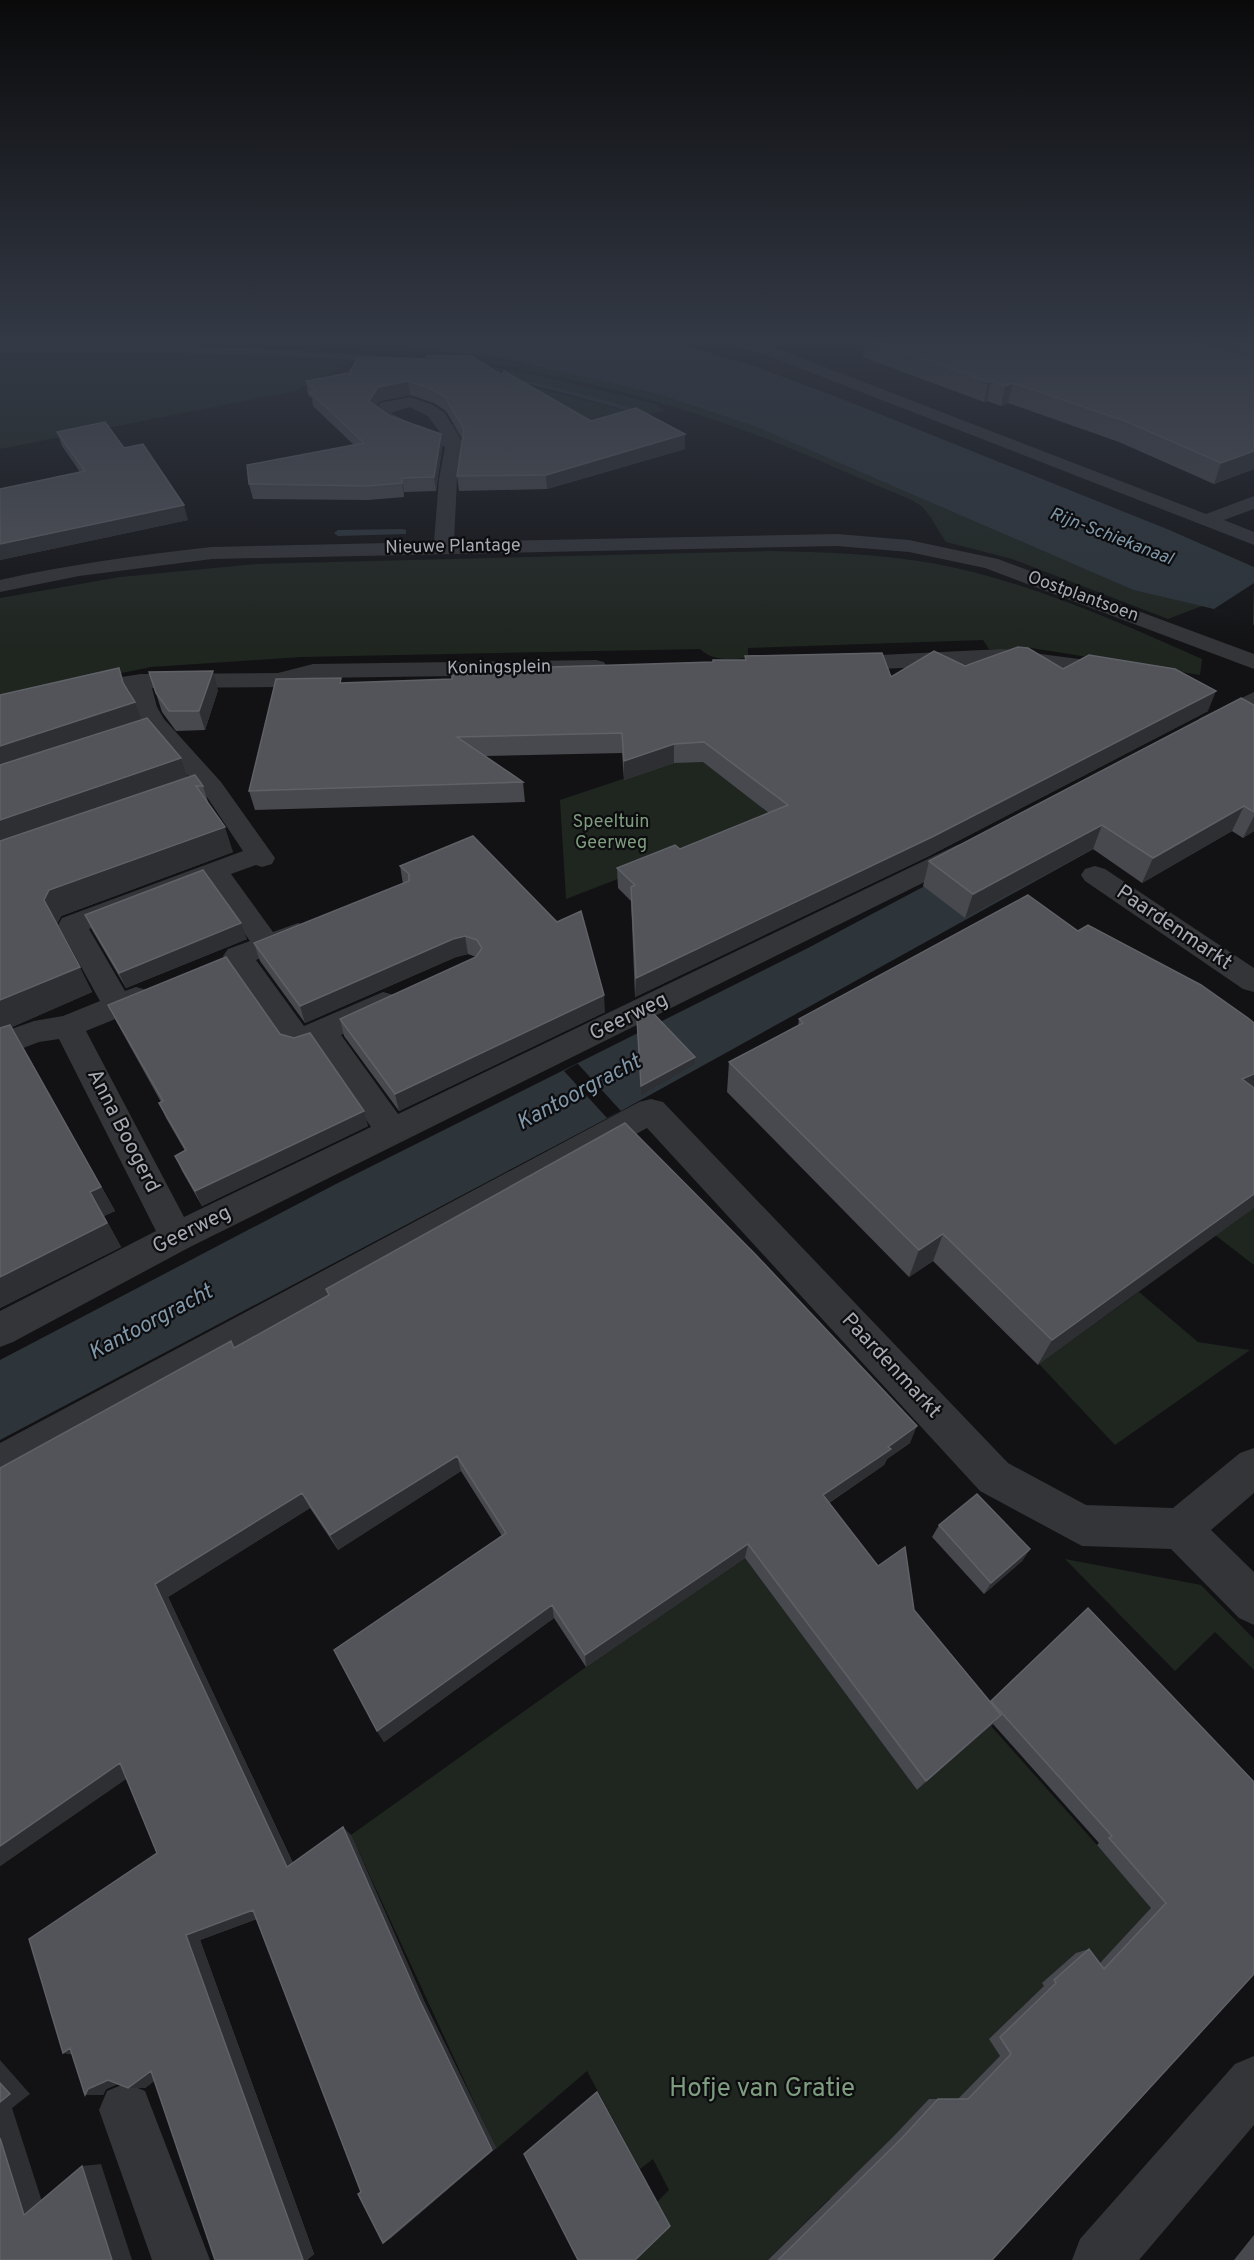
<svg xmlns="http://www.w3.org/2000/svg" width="1254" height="2260" font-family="Overpass,sans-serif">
  <rect width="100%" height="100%" fill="#121214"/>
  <path fill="#1f2620" d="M 206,337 L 318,337 L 467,353 L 558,369 L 658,394 L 754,426 L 1133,590 L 1202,606 L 1168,619 L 1012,559 L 946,542 C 938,531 930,513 920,505 C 909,498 895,493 883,488 C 860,478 838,469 816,459 C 617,373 422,344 206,337 Z
    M 140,345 L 277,350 L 359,357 L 354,361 L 296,391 L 0,449 L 0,346 Z
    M 445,359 C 517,370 588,386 659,405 L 657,407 L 665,410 L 651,414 Z
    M 506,380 L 647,416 L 452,450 L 447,424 L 470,424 Z
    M 769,551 C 824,552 878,554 932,563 C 1025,580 1116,621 1202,659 L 1200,675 L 1019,646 L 1017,651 L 989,649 L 983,640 L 748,648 L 748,658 C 730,659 714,662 700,649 L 301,657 L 151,667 L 0,698 L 0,598 L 120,577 L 256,564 Z
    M 769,730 L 827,798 L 566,899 L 560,800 Z
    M 1254,1207 L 1254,1265 L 1215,1235 Z
    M 1139,1292 L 1198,1342 L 1250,1350 L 1115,1445 L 1039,1364 Z
    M 745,1558 L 917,1790 L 991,1726 L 1154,1909 L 1091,1972 L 1056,2001 L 941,2117 L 932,2099 L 908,2122 L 919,2138 L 855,2175 L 845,2184 L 849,2227 L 830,2198 L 768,2260 L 630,2260 L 657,2202 L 669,2190 L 653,2159 L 640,2169 L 587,2071 L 496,2149 L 351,1835 L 586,1667 Z
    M 1065,1559 L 1201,1585 L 1254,1639 L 1254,1670 L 1215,1632 L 1175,1671 Z"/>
  <path fill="#2d353b" d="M 318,337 L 654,337 L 753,366 L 832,395 L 1167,529 L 1254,567 L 1254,625 L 1214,609 L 1133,590 L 754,426 L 658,394 L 501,358 Z
    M 140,345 C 233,348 328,349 421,362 C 499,372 576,391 651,414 L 647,416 C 582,398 506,375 440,367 C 293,352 147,352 0,352 L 0,346 Z
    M 1254,711 L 1254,760 L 621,1111 L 0,1440 L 0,1360 L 334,1185 L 808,948 Z"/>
  <path fill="#121214" d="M 1254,583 L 1253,625 L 1214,609 Z
    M 577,1064 L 578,1064 L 621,1111 L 607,1118 L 564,1071 Z"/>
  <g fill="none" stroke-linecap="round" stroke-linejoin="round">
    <path fill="#2d353b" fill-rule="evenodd" d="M 403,529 L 406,530 L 406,534 L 338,536 L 334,533 L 338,530 Z"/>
    <path fill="#343538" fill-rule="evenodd" d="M 713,337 L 737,337 L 778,349 L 1206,514 L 1254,496 L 1254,509 L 1224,520 L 1254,532 L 1254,545 L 766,355 L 716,340 Z
      M 410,397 L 433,405 L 445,413 L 463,444 L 457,479 L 454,542 L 837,534 L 909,540 L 998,559 L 1254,654 L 1254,669 L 985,568 L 909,552 L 837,546 L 212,559 L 79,576 L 0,592 L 0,580 C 70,564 141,555 212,547 L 434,542 L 439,479 L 445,447 L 393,428 L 373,414 L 380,403 ZM 409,407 L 428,416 L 440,433 L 414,425 L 391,413 Z
      M 1002,649 L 1117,664 L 1125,666 L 1128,671 L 1125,676 L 1117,678 L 1002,663 L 840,671 L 832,669 L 829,664 L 832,659 L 840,657 Z
      M 596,660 L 604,662 L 607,667 L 604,672 L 596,674 L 313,678 L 278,687 L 152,688 L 157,707 L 164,719 L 221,782 L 275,858 L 272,864 L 262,867 L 256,865 L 231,874 L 273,932 L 298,923 L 308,926 L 312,933 L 308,940 L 256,960 L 304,1026 L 383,992 L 394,995 L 398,1003 L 394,1011 L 341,1035 L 398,1114 L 957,845 L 966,843 L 975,845 L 979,851 L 975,857 L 190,1247 L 13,1342 L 0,1347 L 0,1311 L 156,1231 L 59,1039 L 39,1042 L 0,1057 L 0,1033 L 34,1021 L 63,1016 L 100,1001 L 58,925 L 62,918 L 243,851 L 207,797 L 163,812 L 154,810 L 150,804 L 154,798 L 196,784 C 175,761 130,722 129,690 L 0,720 L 0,706 L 108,679 L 141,674 L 278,673 L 313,664 ZM 209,883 L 250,941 L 228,949 L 223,956 L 228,963 L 287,1049 L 298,1052 L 316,1046 L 371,1127 L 184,1217 L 86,1031 L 147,1006 L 151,998 L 147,990 L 136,987 L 125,991 L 89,929 Z
      M 1254,692 L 1254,708 C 1238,717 1218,733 1200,728 L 1196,723 L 1200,718 Z
      M 1095,866 L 1105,869 L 1254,968 L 1254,992 L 1243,989 L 1085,881 L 1081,875 L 1085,869 Z
      M 651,1099 L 663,1102 L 1008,1463 L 1086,1505 L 1173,1508 L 1240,1453 L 1254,1448 L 1254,1493 L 1211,1530 L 1254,1572 L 1254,1625 L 1239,1618 L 1171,1549 L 1082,1546 L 980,1491 L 647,1128 L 14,1478 L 0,1483 L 0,1443 L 639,1102 Z
      M 1254,2056 L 1254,2125 L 1139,2260 L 1072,2260 L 1080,2239 L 1235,2064 Z
      M 126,2083 L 145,2091 L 210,2260 L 152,2260 L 99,2110 L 107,2091 Z"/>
  </g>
  <path fill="#48494e" d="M 841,337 L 1254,337 L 1254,469 L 1214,484 L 1119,442 L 1008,403 L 1001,406 L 987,401 L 984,402 L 863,357 L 865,347 Z
    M 502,375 L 591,421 L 685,434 L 685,449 L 547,489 L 459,491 L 457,476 L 462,438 L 446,411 L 434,403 L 410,395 L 380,401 L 376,406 L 390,416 L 441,434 L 442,448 L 436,491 L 404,492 L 404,497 L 368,500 L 253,499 L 249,484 L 354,445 L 313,406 L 312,398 L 308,395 L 306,381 Z
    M 57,432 L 124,448 L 188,520 L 0,560 L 0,489 L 80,472 L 62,446 Z
    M 745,656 L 891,677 L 965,666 L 1063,669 L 1208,711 L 927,857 L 635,997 L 631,901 L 618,888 L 617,868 L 680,849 L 769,813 L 703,762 L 674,763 L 624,780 L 622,753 L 485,756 L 523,782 L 525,802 L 255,810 L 249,791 L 342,683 L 452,679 L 551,670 L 713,662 L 745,660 Z
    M 119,668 L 125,686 L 135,702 L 141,720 L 181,758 L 188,778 L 203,786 L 209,805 L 233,852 L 61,916 L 57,924 L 92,992 L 12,1027 L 115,1211 L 104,1216 L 121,1247 L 0,1308 L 0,695 Z
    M 149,672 L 218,690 L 205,730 L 176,731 L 162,712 Z
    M 1254,705 L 1254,831 L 1243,838 L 1232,831 L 1142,883 L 1093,849 L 965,918 L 923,886 L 929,861 Z
    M 400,866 L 605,1012 L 399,1111 L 344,1036 L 340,1019 L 476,957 L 468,954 L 456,957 L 305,1023 L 260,961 L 254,943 L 403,884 Z
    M 85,915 L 247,939 L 126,988 L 92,930 Z
    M 1078,931 L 1248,1018 L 1038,1365 L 933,1261 L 909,1277 L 727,1092 L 729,1062 L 798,1026 L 799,1019 Z
    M 108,1005 L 280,1034 L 368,1126 L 202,1206 L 182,1171 L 175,1156 L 185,1151 L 166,1118 L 159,1103 L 161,1102 L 116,1021 Z
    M 326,1289 L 910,1443 L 887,1459 L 884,1465 L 829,1503 L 878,1566 L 990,1701 L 1254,1782 L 992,2260 L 768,2260 L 893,2137 L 929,2099 L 958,2099 L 1000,2056 L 989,2039 L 1044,1986 L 1042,1983 L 1076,1953 L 1089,1949 L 1100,1963 L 1151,1908 L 1097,1845 L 1099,1843 L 993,1724 L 917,1790 L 745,1558 L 586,1667 L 554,1618 L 384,1742 L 377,1731 L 502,1536 L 461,1471 L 338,1550 L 310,1508 L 168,1597 L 293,1863 L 351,1835 L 425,2003 L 496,2148 L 391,2238 L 383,2243 L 361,2192 L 257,1919 L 200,1940 L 314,2254 L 307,2260 L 215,2260 L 154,2081 L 145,2088 L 128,2088 L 118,2084 L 106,2089 L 103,2095 L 85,2095 L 72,2054 L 63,2053 L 157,1853 L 127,1778 L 0,1866 L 0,1468 L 234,1348 L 329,1296 Z
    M 939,1525 L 1030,1549 L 1022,1561 L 984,1594 L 932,1537 Z
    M 1254,2235 L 1254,2260 L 1234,2260 Z"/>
  <path fill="#2e2f32" d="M 408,381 L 410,395 L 380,401 L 371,414 L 369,401 L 378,387 Z
    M 991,381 L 987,401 L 984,402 L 988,382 Z
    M 1013,383 L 1008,403 L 1001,406 L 1005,386 Z
    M 441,434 L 442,448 L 436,491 L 434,477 Z
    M 685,434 L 685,449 L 547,489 L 546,475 Z
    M 1254,451 L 1254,469 L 1214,484 L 1221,463 Z
    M 402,478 L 404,492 L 404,497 L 402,483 Z
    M 184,505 L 188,520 L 0,560 L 0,544 Z
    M 119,668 L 127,693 L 135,702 L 144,727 L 0,775 L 0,746 L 123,683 Z
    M 213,671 L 218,690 L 205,730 L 199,711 Z
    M 1216,691 L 1208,711 L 927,857 L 635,997 L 636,978 Z
    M 674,744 L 674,763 L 624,780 L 624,761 Z
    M 181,758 L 190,784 L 0,850 L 0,820 Z
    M 1244,806 L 1232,831 L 1142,883 L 1153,858 Z
    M 1254,816 L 1254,831 L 1243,838 Z
    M 1102,825 L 1093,849 L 965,918 L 973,894 Z
    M 225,827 L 233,852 L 61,916 L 56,926 L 44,900 L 49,890 Z
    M 241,923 L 247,939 L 126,988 L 119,973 Z
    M 465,936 L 468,954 L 456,957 L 305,1023 L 300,1006 L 453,939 Z
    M 80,967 L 92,992 L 12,1027 L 115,1211 L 104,1216 L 121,1247 L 0,1308 L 0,1000 Z
    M 604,995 L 605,1012 L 399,1111 L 395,1094 Z
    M 695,1057 L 694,1065 L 641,1095 L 641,1086 Z
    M 1254,1074 L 1254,1095 L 1242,1079 Z
    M 364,1111 L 368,1126 L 202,1206 L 195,1191 Z
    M 1254,1194 L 1254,1208 L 1038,1365 L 1052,1340 Z
    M 943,1234 L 933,1261 L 909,1277 L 919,1250 Z
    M 917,1426 L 910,1443 L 887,1459 L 884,1465 L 818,1510 L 823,1495 Z
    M 457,1456 L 461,1471 L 338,1550 L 330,1535 Z
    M 302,1493 L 310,1508 L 168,1597 L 298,1874 L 287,1867 L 155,1584 Z
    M 748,1544 L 745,1558 L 586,1667 L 585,1655 Z
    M 1030,1549 L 1022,1561 L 984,1594 L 991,1583 Z
    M 552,1605 L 554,1618 L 384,1742 L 377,1731 Z
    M 1001,1715 L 991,1726 L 917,1790 L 926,1781 Z
    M 120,1763 L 135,1773 L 0,1866 L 0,1846 Z
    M 343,1827 L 351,1835 L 425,2003 L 496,2148 L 391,2238 L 383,2243 L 419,1999 Z
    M 253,1910 L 265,1916 L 200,1940 L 314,2254 L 307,2260 L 303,2260 L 186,1935 Z
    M 70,2048 L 82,2054 L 63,2053 Z
    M 0,2060 L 30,2094 L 12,2108 L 45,2211 L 24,2215 L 0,2138 Z
    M 151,2071 L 166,2072 L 145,2088 L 128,2088 Z
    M 108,2080 L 125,2081 L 106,2089 L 103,2095 L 85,2095 L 88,2089 Z
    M 597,2092 L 669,2223 L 670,2226 Z
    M 101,2164 L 132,2260 L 112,2260 L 82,2166 Z"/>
  <path fill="#525459" stroke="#5f6167" stroke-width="1.5" d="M 869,337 L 1182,337 L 1254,363 L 1254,451 L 1221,463 L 1125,421 L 1013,383 L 1005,386 L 991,381 L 988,382 L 866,338 Z
    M 1223,337 L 1254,337 L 1254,348 Z
    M 427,356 L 471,356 L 502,375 L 504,371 L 591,421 L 636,408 L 685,434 L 546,475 L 457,476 L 464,429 L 445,397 L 432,389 L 408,381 L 378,387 L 369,401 L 390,416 L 441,434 L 434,477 L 402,478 L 402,483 L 366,486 L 249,484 L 247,465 L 364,443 L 310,392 L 316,391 L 306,381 L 349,373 L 358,357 L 426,359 Z
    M 105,422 L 124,448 L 143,444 L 184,505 L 0,544 L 0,489 L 85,471 L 57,432 Z
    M 1018,647 L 1028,648 L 1063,669 L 1089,655 L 1175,669 L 1216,691 L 932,837 L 636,978 L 631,887 L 635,885 L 617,868 L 675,845 L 680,849 L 788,805 L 704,742 L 674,744 L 624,761 L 622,733 L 457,737 L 523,782 L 249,791 L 276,679 L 341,678 L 340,683 L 452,679 L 452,675 L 517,674 L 517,671 L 551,670 L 551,667 L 713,662 L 713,660 L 746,660 L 745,656 L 882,653 L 891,677 L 934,651 L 965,666 Z
    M 119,668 L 123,683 L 135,702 L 0,746 L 0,695 Z
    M 213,671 L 199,711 L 169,711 L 156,693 L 149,672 Z
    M 1241,698 L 1254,705 L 1254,812 L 1244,806 L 1153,858 L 1102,825 L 973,894 L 929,861 Z
    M 147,718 L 181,758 L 0,820 L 0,765 Z
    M 195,775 L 203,786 L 196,786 L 225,827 L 49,890 L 44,900 L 80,967 L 0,1000 L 0,841 Z
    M 473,836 L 557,922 L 581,911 L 604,995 L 395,1094 L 340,1019 L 476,957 L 482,948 L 477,940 L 465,936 L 453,939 L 300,1006 L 254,943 L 409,881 L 409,874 L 400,866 Z
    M 203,870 L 241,923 L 119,973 L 85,915 Z
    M 1028,895 L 1078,931 L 1088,925 L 1201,985 L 1248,1018 L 1254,1023 L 1254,1074 L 1242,1079 L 1254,1088 L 1254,1194 L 1052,1340 L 943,1234 L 919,1250 L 729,1062 L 803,1023 L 799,1019 Z
    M 226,957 L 280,1034 L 294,1038 L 310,1033 L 364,1111 L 195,1191 L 175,1156 L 186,1150 L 159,1103 L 163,1101 L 108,1005 Z
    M 652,1012 L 695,1057 L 641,1086 L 637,1019 Z
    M 10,1025 L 101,1187 L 90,1192 L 107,1223 L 0,1277 L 0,1028 Z
    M 625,1123 L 756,1255 L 917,1426 L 888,1447 L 891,1449 L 823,1495 L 878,1566 L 905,1547 L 914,1610 L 1001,1715 L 926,1781 L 748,1544 L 585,1655 L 552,1605 L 377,1731 L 334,1650 L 506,1533 L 457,1456 L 330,1535 L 302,1493 L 155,1584 L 287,1867 L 343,1827 L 419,1999 L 492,2150 L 383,2243 L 358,2194 L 361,2192 L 253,1910 L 186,1935 L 303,2260 L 215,2260 L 151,2071 L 128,2088 L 108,2080 L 88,2089 L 85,2095 L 70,2048 L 63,2053 L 29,1939 L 157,1853 L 120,1763 L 0,1846 L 0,1468 L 231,1341 L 234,1348 L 329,1295 L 326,1289 Z
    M 977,1494 L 1030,1549 L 991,1583 L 939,1525 Z
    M 1088,1608 L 1254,1782 L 1254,1974 L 992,2260 L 778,2260 L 901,2139 L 938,2099 L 968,2099 L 1011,2054 L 1000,2037 L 1056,1983 L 1054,1980 L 1089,1949 L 1104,1969 L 1166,1903 L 1109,1838 L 1112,1836 L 991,1701 Z
    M 0,2083 L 10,2094 L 0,2102 Z
    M 597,2092 L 670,2226 L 635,2260 L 578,2260 L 524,2154 Z
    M 0,2138 L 24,2215 L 82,2166 L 112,2260 L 0,2260 Z"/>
  <linearGradient id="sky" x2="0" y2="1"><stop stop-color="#0a0a0b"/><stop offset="0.52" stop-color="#333945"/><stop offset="1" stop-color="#333945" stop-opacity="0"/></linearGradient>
  <rect width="1254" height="653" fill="url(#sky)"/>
  <g text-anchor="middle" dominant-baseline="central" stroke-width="4.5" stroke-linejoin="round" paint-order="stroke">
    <g font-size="18" font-style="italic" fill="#8098aa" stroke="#0d0d0f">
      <text transform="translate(1111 537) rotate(21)">Rijn-Schiekanaal</text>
    </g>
    <g font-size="18" fill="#a5aab3" stroke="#0d0d0f">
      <text transform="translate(453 547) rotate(-1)">Nieuwe Plantage</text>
      <text transform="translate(1083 597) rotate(20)">Oostplantsoen</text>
      <text transform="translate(499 668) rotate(-1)">Koningsplein</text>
    </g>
    <g font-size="18" fill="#7e9c7f" stroke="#0d0d0f">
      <text x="611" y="822">Speeltuin<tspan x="611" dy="21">Geerweg</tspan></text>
    </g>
    <g font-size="21" fill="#a5aab3" stroke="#0d0d0f">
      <text transform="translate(1174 928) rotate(34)">Paardenmarkt</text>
      <text transform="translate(629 1017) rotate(-26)">Geerweg</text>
      <text transform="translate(123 1131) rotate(63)">Anna Boogerd</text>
      <text transform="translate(192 1230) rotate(-26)">Geerweg</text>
      <text transform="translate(891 1366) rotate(47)">Paardenmarkt</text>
    </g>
    <g font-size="22" font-style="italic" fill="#8098aa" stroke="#0d0d0f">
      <text transform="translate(579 1093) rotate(-28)">Kantoorgracht</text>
      <text transform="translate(151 1323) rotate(-28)">Kantoorgracht</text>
    </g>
    <g font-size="26" fill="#7e9c7f" stroke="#0d0d0f">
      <text x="762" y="2089">Hofje van Gratie</text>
    </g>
  </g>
</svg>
